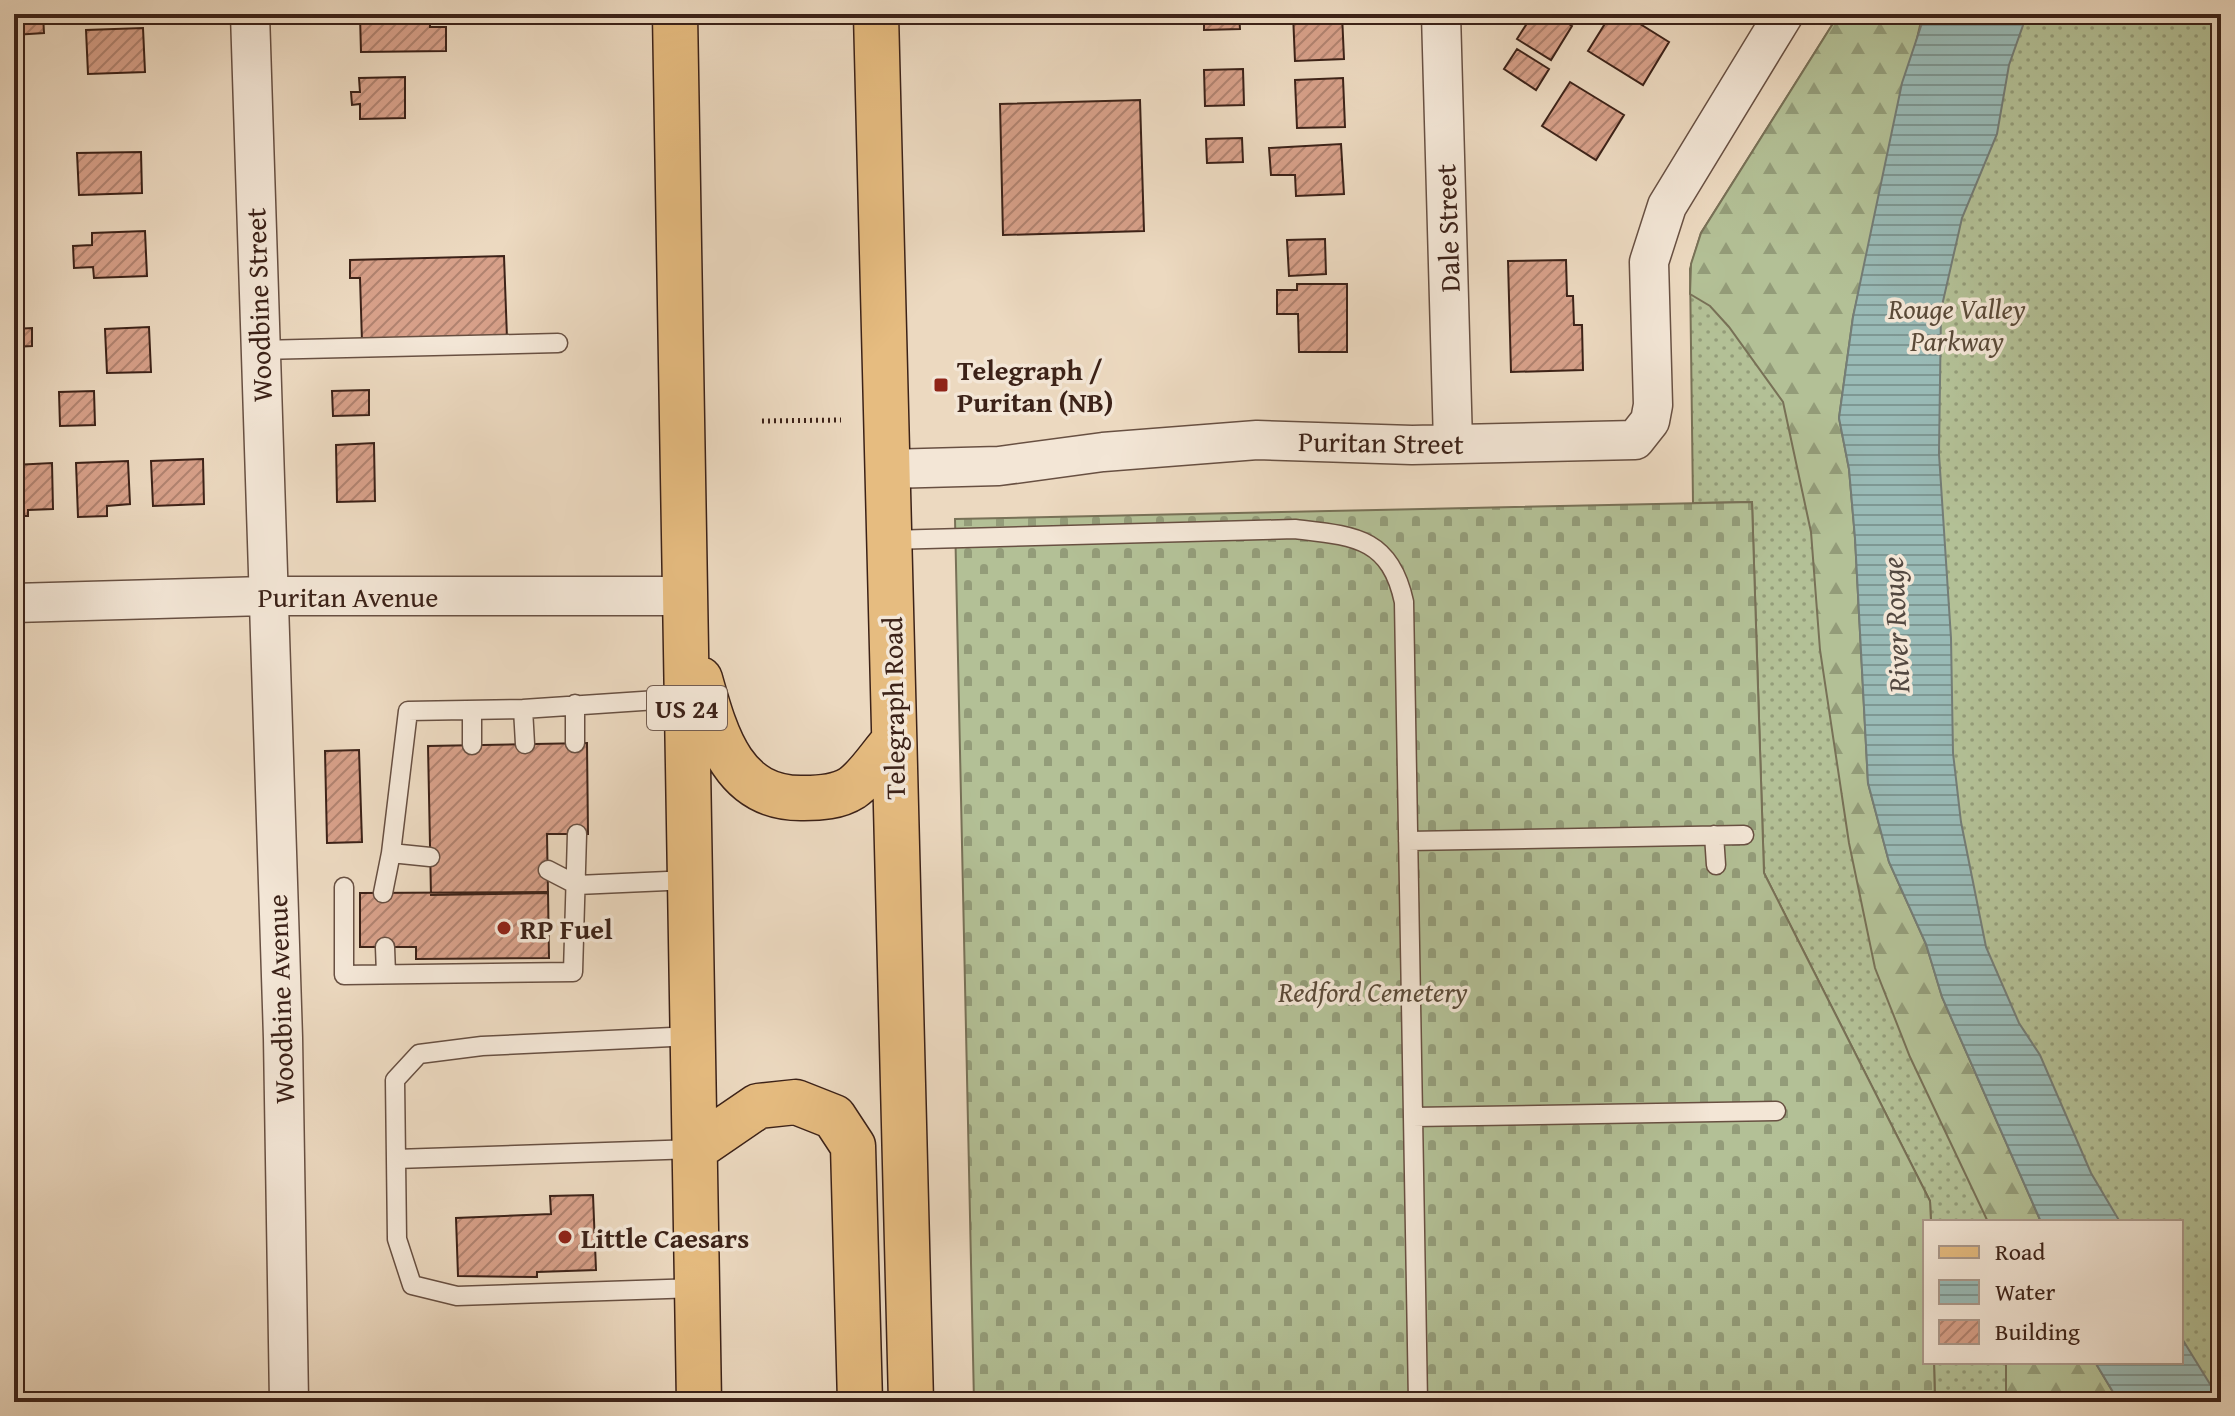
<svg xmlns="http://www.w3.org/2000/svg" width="2235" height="1416" font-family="'Gentium Book Plus',serif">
  <defs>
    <pattern id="grass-dots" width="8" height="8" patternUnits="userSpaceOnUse" patternTransform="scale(2)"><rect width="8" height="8" fill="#b3c096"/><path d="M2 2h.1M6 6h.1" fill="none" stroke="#939c79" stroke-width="1.8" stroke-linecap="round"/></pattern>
    <pattern id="forest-firs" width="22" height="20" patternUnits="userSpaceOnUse" patternTransform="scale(2)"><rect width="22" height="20" fill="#b3c096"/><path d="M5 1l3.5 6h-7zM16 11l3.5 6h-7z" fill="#939c79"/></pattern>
    <pattern id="cemetery-stones" width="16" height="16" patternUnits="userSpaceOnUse" patternTransform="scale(2)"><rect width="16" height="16" fill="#b3c096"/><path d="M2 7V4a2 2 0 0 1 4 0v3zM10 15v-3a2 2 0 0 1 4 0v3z" fill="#939c79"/></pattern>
    <pattern id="water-rules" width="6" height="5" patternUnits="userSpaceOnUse" patternTransform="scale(2)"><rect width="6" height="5" fill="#99bab6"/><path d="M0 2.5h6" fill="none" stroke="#7e9793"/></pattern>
    <pattern id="building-hatch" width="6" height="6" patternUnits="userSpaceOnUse" patternTransform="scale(2)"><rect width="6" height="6" fill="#d7a089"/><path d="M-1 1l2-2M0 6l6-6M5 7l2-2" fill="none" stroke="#b0826f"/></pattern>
  </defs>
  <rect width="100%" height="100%" fill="#ecd9c0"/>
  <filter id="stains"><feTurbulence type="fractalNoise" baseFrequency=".0025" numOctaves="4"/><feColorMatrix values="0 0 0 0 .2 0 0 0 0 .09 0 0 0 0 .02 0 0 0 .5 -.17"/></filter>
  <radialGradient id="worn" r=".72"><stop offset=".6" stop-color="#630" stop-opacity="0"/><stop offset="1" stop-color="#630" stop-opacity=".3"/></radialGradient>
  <path fill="url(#grass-dots)" stroke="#787157" stroke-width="2" d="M 1839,14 L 2221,14 L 2221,1402 L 1935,1402 L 1934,1362 L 2181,1362 L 2181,1222 L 1931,1222 L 1930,1201 L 1764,873 L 1752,502 L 1693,503 L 1690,269 L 1701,233 Z"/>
  <path fill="url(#forest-firs)" stroke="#787157" stroke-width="2" d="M 1839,14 L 1925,14 L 1921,21 L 1853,317 L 1839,418 L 1849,469 L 1855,538 L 1868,783 L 1889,862 L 1926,944 L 1942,997 L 2041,1222 L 1988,1222 L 1910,1057 L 1875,968 L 1849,843 L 1820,650 L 1811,532 L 1783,402 L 1729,327 L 1710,306 L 1690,294 L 1691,264 L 1701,233 Z
    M 2006,1362 L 2095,1362 L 2119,1402 L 2006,1402 Z"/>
  <path fill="url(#cemetery-stones)" stroke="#787157" stroke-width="2" d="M 1752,502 L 1764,873 L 1930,1201 L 1931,1222 L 1925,1222 L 1925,1362 L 1934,1362 L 1935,1402 L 974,1402 L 955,519 Z"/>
  <path fill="url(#water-rules)" stroke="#747d77" stroke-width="2" d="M 1925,14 L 2027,14 L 2009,65 L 1997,134 L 1962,218 L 1941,310 L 1939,454 L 1951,638 L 1953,753 L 1961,822 L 1986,947 L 2019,1023 L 2040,1055 L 2091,1173 L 2120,1222 L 2041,1222 L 1942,997 L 1926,944 L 1889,862 L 1868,783 L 1855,538 L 1849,469 L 1839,418 L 1853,317 L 1902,83 Z
    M 2187,14 L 2221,14 L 2221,29 Z
    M 2181,1337 L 2221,1402 L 2119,1402 L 2095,1362 L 2181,1362 Z"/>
  <path fill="url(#building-hatch)" stroke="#3c2218" stroke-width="2" d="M 14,14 L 43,14 L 44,33 L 14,35 Z
    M 430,14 L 430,27 L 446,27 L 446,51 L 361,52 L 360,16 Z
    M 1204,14 L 1239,14 L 1240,29 L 1204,30 Z
    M 1293,14 L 1342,14 L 1344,59 L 1295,61 Z
    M 1533,14 L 1554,14 L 1572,26 L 1551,60 L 1517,39 Z
    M 1611,14 L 1624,14 L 1669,42 L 1643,85 L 1588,51 Z
    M 143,28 L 145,72 L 88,74 L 86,30 Z
    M 1517,49 L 1549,69 L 1536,90 L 1504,69 Z
    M 1243,69 L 1244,105 L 1205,106 L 1204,70 Z
    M 405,77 L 405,118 L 360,119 L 360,104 L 352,105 L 351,92 L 360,92 L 359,78 Z
    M 1343,78 L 1345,127 L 1297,128 L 1295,80 Z
    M 1570,82 L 1624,115 L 1596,160 L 1542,126 Z
    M 1140,100 L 1144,231 L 1003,235 L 1000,104 Z
    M 1242,138 L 1243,162 L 1207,163 L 1206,139 Z
    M 1341,144 L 1344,194 L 1296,196 L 1295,175 L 1271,175 L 1269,148 Z
    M 141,152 L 142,193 L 79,195 L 77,153 Z
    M 145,231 L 147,276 L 94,278 L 93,267 L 74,268 L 73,246 L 92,245 L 92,233 Z
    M 1325,239 L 1326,274 L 1289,276 L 1287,240 Z
    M 504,256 L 507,338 L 362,342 L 360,278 L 350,278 L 350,260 Z
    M 1566,260 L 1567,296 L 1573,296 L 1574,325 L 1582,325 L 1583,370 L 1511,372 L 1508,261 Z
    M 1297,284 L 1347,284 L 1347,352 L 1299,352 L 1298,314 L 1277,314 L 1277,290 L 1297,290 Z
    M 149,327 L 151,372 L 107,373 L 105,329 Z
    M 32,328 L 32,346 L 14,347 L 14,329 Z
    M 369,390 L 369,415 L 333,416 L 332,391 Z
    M 94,391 L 95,425 L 60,426 L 59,392 Z
    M 374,443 L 375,501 L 337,502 L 336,445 Z
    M 203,459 L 204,504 L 153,506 L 151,461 Z
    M 128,461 L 130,504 L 107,506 L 107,516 L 78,517 L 76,463 Z
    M 52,463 L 53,509 L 28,510 L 28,516 L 14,516 L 14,465 Z
    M 587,743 L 588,834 L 547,834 L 548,893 L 431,895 L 428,746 Z
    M 359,750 L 362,842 L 327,843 L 325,751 Z
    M 548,892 L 549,958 L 416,959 L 416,947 L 360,947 L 360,893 Z
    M 593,1195 L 596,1270 L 537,1272 L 537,1277 L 458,1276 L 456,1218 L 551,1214 L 550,1196 Z"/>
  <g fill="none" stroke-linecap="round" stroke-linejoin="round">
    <g stroke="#685042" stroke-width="21">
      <path id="lane" d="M 259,350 L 558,343
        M 889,540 L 1295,529 C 1354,536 1390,537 1404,602 L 1418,1402
        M 575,704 L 575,743
        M 523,709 L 525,744
        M 472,710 L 472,745
        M 1714,835 L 1716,865
        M 1408,841 L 1744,835
        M 430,857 L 391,853 L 408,711 L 523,709 L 687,698
        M 548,870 L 577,885 L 690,880
        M 344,887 L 344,975 L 573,972 L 577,834
        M 383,893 L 391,853
        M 385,947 L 386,974
        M 693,1036 L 482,1046 L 419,1054 L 395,1080 L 397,1239 L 412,1285 L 457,1296 L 697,1288
        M 1413,1117 L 1776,1111
        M 396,1159 L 695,1149"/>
    </g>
    <g stroke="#685042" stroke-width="41">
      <path id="street" d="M 250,14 L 283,1038 L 289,1402
        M 1441,14 L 1453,443
        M 887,469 L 999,466 L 1103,452 L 1257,440 L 1412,445 L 1635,440 L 1650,421 L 1653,405 L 1649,262 L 1667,206 L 1784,14
        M 14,603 L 266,596 L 683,596"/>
    </g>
    <g stroke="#3c2218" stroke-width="47">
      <path id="primary" d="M 675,14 L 699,1402
        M 876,14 L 911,1402
        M 700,679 C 716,736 733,800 804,798 C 820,798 838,797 852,788 C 868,777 881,755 894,741
        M 695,1149 L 758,1106 L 796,1102 L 834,1117 L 853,1146 L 860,1402"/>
    </g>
    <path stroke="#3c2218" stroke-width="5" stroke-dasharray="2 4" stroke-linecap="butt" d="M 762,421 L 841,420"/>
    <use href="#lane" stroke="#f3e6d6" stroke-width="18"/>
    <use href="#street" stroke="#f3e6d6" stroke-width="38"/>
    <use href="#primary" stroke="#e6bc80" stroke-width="44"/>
  </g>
  <g fill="#8f2418" stroke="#f3e6d6" stroke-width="3">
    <rect x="933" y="377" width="16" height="16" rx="4"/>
    <circle cx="504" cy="928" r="8"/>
    <circle cx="565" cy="1237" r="8"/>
  </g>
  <g text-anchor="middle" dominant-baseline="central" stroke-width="7" stroke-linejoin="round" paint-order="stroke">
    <rect fill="#f3e6d6" stroke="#735d51" stroke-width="2" x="647" y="686" width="80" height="44" rx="6"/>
    <g font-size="26" font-weight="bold" fill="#3c2218">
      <text x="687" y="708">US 24</text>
    </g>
    <g font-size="28" fill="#3c2218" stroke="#f3e6d6">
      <text transform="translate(1447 228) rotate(-92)">Dale Street</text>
      <text transform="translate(258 305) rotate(-92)">Woodbine Street</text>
      <text transform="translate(1381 442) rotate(1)">Puritan Street</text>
      <text x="348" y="596">Puritan Avenue</text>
      <text transform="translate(893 708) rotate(-91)">Telegraph Road</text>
      <text transform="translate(280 999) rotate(-92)">Woodbine Avenue</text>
    </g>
    <g font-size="28" font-style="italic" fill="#5a4a38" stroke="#f3e6d6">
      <text x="1957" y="308">Rouge Valley<tspan x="1957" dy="32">Parkway</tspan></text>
      <text x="1373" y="991">Redford Cemetery</text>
    </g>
    <g font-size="28" font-weight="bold" fill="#3c2218" stroke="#f3e6d6" text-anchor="start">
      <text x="957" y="369">Telegraph /<tspan x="957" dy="32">Puritan (NB)</tspan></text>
      <text x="520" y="928">RP Fuel</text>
      <text x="581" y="1237">Little Caesars</text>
    </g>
    <g font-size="30" font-style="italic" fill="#534840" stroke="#f3e6d6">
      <text transform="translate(1895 625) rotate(-93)">River Rouge</text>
    </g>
  </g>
  <rect width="2235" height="1416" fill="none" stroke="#ecd9c0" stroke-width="48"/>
  <rect x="16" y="16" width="2203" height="1384" fill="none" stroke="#3c2218" stroke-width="4"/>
  <rect x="24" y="24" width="2187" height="1368" fill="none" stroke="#3c2218" stroke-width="2"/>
  <rect x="1923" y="1220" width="260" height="144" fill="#f3e6d6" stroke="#aa988a" stroke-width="2"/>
  <rect x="1939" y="1246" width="40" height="12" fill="#e6bc80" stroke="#aa988a" stroke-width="2"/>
  <text x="1995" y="1260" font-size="24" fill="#3c2218">Road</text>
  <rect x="1939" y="1280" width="40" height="24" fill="url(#water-rules)" stroke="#aa988a" stroke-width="2"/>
  <text x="1995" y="1300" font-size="24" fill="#3c2218">Water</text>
  <rect x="1939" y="1320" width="40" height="24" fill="url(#building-hatch)" stroke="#aa988a" stroke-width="2"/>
  <text x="1995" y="1340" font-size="24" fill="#3c2218">Building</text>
  <rect width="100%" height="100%" filter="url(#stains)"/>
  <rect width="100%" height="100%" fill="url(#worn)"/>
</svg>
